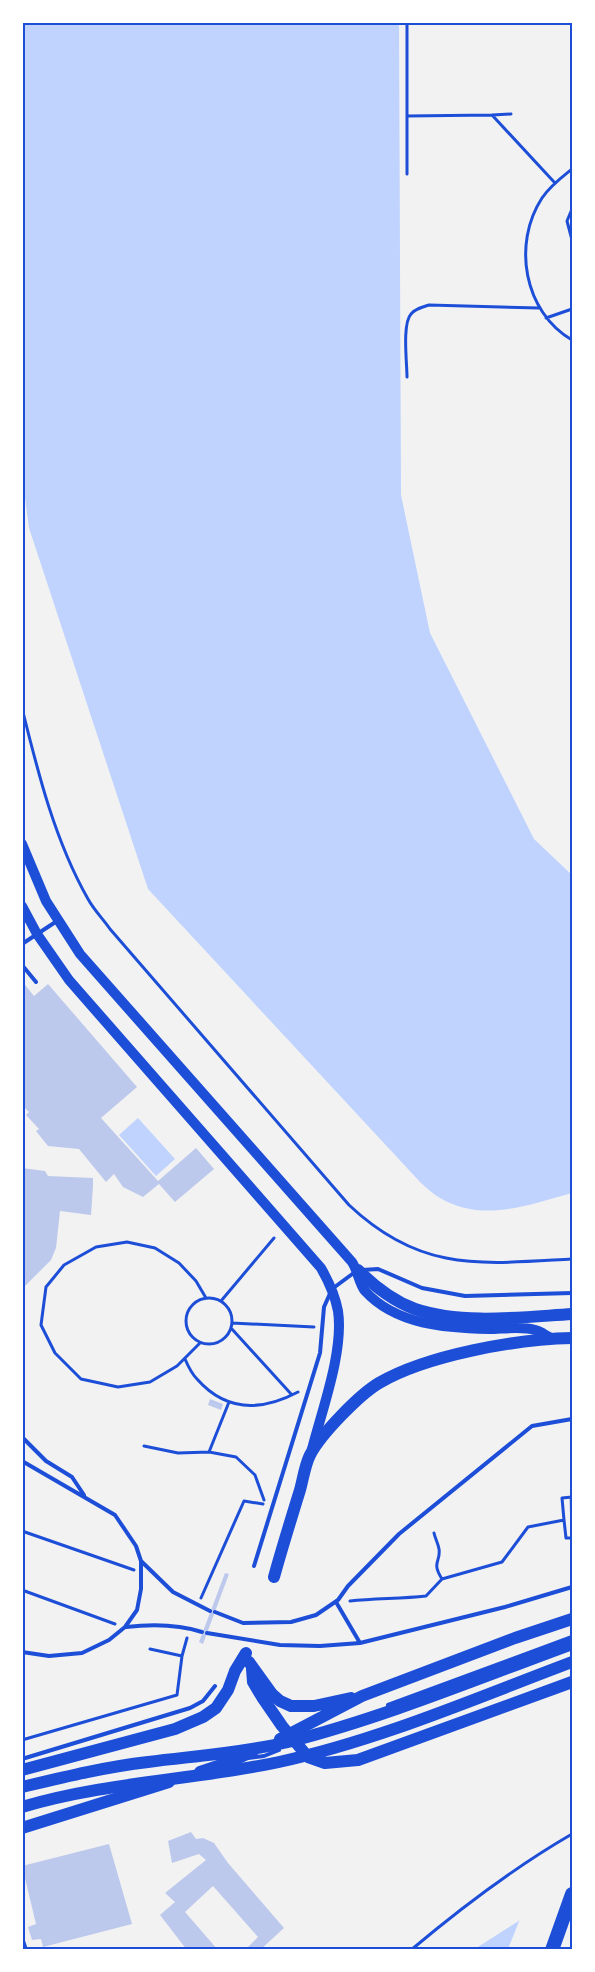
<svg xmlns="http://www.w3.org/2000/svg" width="595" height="1972" font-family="'Roboto Condensed',sans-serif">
  <rect width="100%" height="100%" fill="#f2f2f2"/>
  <path fill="#bfd3fe" d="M 22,23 L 399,23 L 401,495 L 430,633 L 534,839 L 572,875 L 572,1193 C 528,1205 483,1223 440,1198 C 433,1194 427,1188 421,1183 L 148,889 L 29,528 L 22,475 Z
    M 138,1118 L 175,1159 L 156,1176 L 119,1135 Z
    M 572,1887 L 572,1949 L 473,1950 Z"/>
  <path fill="#f2f2f2" d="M 572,1887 L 572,1950 L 508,1949 L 520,1919 Z"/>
  <path fill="#bdc9ec" d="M 22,981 L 34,996 L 48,984 L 137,1087 L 101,1118 L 158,1181 L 196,1148 L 214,1169 L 175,1202 L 159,1184 L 143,1197 L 123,1187 L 114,1174 L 106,1182 L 79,1149 L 48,1146 L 36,1131 L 39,1129 L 26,1115 L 29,1112 L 22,1105 Z
    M 22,1168 L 45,1171 L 48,1176 L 93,1178 L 93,1186 L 91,1215 L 60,1211 L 56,1248 L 51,1260 L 22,1289 L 24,1208 L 22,1207 Z
    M 210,1399 L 223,1404 L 221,1410 L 208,1405 Z
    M 569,1499 L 572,1499 L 572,1530 L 571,1530 Z
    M 225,1573 L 229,1574 L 203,1644 L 199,1642 Z
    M 191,1832 L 196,1839 L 203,1838 L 214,1843 L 228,1863 L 284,1928 L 260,1950 L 245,1950 L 258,1937 L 213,1886 L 185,1912 L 218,1950 L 187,1950 L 160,1915 L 175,1902 L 165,1893 L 206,1860 L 199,1854 L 172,1863 L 168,1841 Z
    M 109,1844 L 132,1924 L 43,1947 L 41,1939 L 32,1940 L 28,1927 L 36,1924 L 22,1866 Z"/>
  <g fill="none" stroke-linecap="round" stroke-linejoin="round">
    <path stroke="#1d4ed8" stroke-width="3" d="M 407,22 L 407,174
      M 492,115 L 511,114
      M 407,116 L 492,115 L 555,183
      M 572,169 C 562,177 550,186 542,198 C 512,244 524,312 572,340
      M 572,209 L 567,221 L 572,240
      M 546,318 L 572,309
      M 407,377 C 407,363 402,324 411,314 C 415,309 422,307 429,305 L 539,308
      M 22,708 C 38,773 55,841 88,899 C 94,910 103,919 110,929 L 349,1205 C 421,1273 481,1264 572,1259
      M186 1321a23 23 0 1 1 46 0a23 23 0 1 1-46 0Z
      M 221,1301 L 274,1238
      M 232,1323 L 314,1327
      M 231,1328 L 292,1395
      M 200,1343 L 177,1366 L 150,1382 L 118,1387 L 81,1379 L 55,1353 L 41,1325 L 46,1287 L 64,1265 L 96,1247 L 127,1242 L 155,1248 L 179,1263 L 196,1281 L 206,1298
      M 185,1359 C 188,1366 192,1374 197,1379 C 226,1412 262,1411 298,1392
      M 144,1446 L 178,1453 L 209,1452 L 229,1402
      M 209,1452 L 236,1457 L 255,1475 L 264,1500
      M 564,1520 L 562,1498 L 572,1497
      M 22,1531 L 134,1570
      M 434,1533 C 435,1538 438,1543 439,1549 C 441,1562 431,1562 442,1579
      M 22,1590 L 115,1624
      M 201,1598 L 244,1501 L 263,1504
      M 350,1601 C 375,1598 400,1599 426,1596 L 442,1579 L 502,1562 L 528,1527 L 564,1520 L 566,1538 L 572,1538
      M 150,1649 L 182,1656
      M 22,1740 L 177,1695 L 182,1656 L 187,1638
      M 411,1950 C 462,1907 515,1867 572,1834"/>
    <path stroke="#1d4ed8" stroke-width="4" d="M 22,944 L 57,921
      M 22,965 L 36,982
      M 362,1270 L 378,1269 L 422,1288 L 465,1296 L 572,1293
      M 22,1437 L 46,1461 L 72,1477 L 84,1495
      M 22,1461 L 115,1515 L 136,1546 L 141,1561 L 141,1589 L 137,1610 L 125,1627 L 109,1640 L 82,1653 L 49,1656 L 22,1652
      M 141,1561 L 173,1592 L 210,1611
      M 254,1566 L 320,1353 L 324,1307 L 332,1289 L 355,1272
      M 336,1602 L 360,1643
      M 215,1612 L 243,1623 L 291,1622 L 316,1615 L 338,1600 L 348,1586 L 399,1534 L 532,1426 L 572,1419
      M 126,1627 C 152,1624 177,1624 202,1632
      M 207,1633 L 280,1645 L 320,1646 L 360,1643 L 505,1607 L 572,1587
      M 388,1705 L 572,1637
      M 248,1758 L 264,1756 L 279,1750
      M 22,1759 L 190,1708 L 203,1701 L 215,1686
      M 22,1938 L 26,1950"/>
    <path stroke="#1d4ed8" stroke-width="10" d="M 22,844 L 46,901 L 80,954 L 352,1262 C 358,1271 359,1284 365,1291 C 396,1325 446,1328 489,1329 C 502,1329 523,1326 535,1330 C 541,1331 546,1336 551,1338
      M 22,906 L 37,934 L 69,980 L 321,1268 C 329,1282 335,1295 338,1311 C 344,1351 322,1410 312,1449"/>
    <path stroke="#1d4ed8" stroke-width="12" d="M 274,1577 C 282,1548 291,1519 300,1490 C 303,1479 305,1465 310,1455 C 321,1434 359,1395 379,1383 C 427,1355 517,1339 572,1338
      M 249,1662 L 272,1694 L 280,1701 L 291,1706 L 314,1706 L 351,1698
      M 280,1739 L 362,1696 L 515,1638 L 572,1619
      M 22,1770 L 175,1729 L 203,1717 L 216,1708 L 228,1690 L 235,1671 L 246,1653
      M 200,1772 L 230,1762 L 253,1751
      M 22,1828 L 169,1782"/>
    <path stroke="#1d4ed8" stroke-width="12" d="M 358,1270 C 374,1286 393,1301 415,1309 C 462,1325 523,1317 572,1314
      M 252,1669 L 253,1682 L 262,1697 L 282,1726 L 308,1757 L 325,1763 L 358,1760 L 572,1682
      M 22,1787 C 64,1777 105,1767 148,1762 C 194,1756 242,1753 288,1742 C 383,1718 479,1678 572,1644
      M 22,1807 C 106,1782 194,1780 279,1762 C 380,1740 476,1698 572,1662"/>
    <path stroke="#1d4ed8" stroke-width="14" d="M 552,1950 L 572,1894"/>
  </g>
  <rect width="595" height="1972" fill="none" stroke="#ffffff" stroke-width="48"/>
  <rect x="24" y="24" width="547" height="1924" fill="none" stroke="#1d4ed8" stroke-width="2"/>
</svg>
